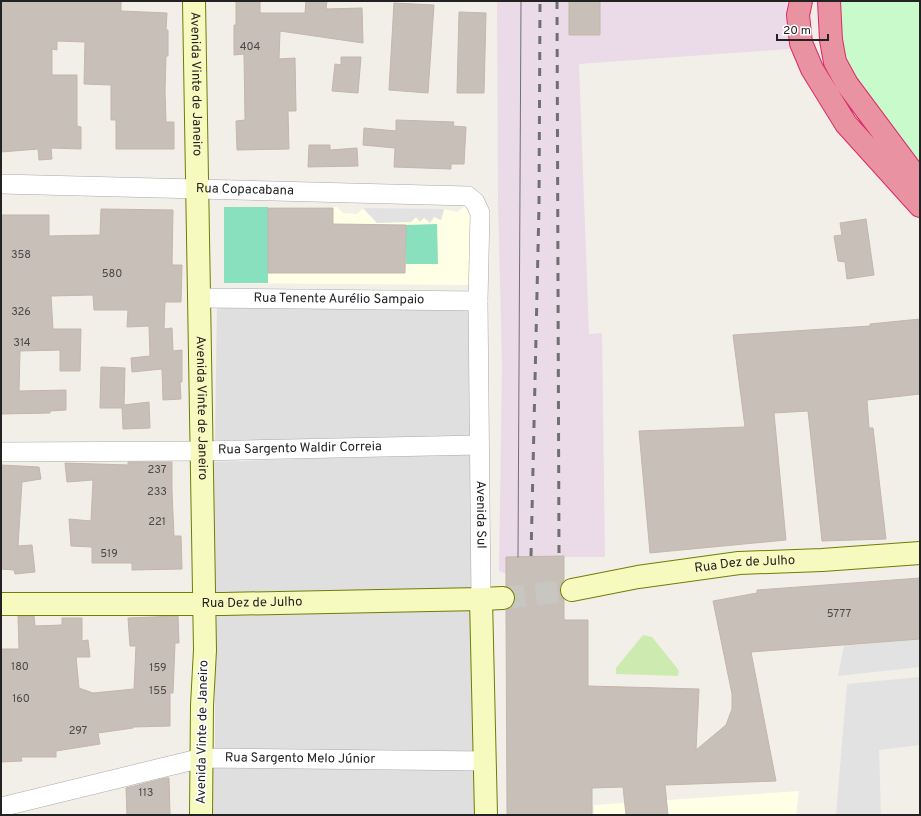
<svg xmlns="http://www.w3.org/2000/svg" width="921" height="816" font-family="Overpass,sans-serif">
  <rect width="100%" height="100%" fill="#f2efe9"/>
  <path fill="#e0dfdf" d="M 217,302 L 473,307 L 473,440 L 215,440 Z
    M 474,453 L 472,590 L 215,594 L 211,462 Z
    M 476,608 L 476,756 L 215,755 L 215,609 Z
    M 211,766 L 479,770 L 481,815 L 210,815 Z"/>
  <path fill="#ebdbe8" d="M 497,1 L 787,1 L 790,49 L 579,64 L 589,334 L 602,333 L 605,557 L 506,557 L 506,574 L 499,571 L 502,365 L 498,201 Z"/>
  <path fill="#ffffe5" d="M 465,206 L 469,208 L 470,213 L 469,285 L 224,283 L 224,207 L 337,207 L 343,213 L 357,214 L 363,208 L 377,223 L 416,217 L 434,216 L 441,220 L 444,209 L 457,212 Z
    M 799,791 L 796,815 L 594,815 L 594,805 Z"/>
  <path fill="#cdebb0" d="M 643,635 L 652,637 L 677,668 L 679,671 L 678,676 L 616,674 L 616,668 Z"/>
  <path fill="#c8facc" d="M 841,1 L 920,1 L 920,167 L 855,78 C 841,51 837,32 841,1 Z"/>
  <path fill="#88e0be" d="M 224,207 L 268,207 L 268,283 L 224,283 Z
    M 437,224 L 438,264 L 406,264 L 406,225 Z"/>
  <path fill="#e2e2e2" d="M 363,208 L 444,209 L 441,220 L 434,217 L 430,223 L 424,218 L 420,222 L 416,217 L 411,222 L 377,223 Z
    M 920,639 L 920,667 L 838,676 L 844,645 Z
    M 920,677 L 920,745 L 879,750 L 881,815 L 836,815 L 847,684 Z"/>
  <path fill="#c7bfb8" stroke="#c4b6ab" d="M 1,1 L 121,1 L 121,11 L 167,13 L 166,30 L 168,30 L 168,56 L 166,56 L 165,91 L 166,122 L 174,122 L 174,149 L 116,149 L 116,120 L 111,120 L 111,85 L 84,84 L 85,42 L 57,41 L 57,50 L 52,49 L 52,75 L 77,75 L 77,126 L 81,127 L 81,149 L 51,148 L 52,159 L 39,160 L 38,149 L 1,152 Z
    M 236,1 L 260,1 L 260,13 L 305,13 L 306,1 L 327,1 L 326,9 L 362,8 L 363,43 L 280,31 L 279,59 L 295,58 L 296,111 L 288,111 L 289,149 L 237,150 L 236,121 L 245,120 L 244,54 L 234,55 L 234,25 L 236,25 Z
    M 569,1 L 600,1 L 600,35 L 569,35 Z
    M 394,3 L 434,5 L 428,93 L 389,90 Z
    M 459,12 L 486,13 L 484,93 L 457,93 Z
    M 341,57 L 361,57 L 358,93 L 332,91 L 335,64 L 341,65 Z
    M 396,120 L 454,122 L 453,126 L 466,127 L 464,164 L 451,164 L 451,169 L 394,167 L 395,148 L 363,145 L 364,128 L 396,131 Z
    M 309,145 L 330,145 L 330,150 L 357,148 L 358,166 L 308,167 Z
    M 268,208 L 333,208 L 333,224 L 406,225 L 405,273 L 268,273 Z
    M 101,209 L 173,210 L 172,265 L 182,265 L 181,302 L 165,302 L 164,329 L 172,328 L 173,351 L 182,350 L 182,382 L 180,382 L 181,399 L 163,400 L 162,369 L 132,372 L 131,358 L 150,356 L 149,326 L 127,327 L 128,310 L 94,310 L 93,295 L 51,296 L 53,329 L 81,329 L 80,371 L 60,371 L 60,350 L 20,351 L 19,391 L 66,390 L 66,410 L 50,411 L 50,413 L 1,414 L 1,215 L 49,215 L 49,236 L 100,235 Z
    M 866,219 L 874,275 L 847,279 L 845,262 L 838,261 L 834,236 L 842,235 L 840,223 Z
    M 920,319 L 920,394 L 867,400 L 869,428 L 873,428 L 886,539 L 822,541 L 808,411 L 774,413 L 786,540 L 650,553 L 639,431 L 745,427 L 733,335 L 870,326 L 870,324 Z
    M 101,367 L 125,368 L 124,405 L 149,402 L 150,428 L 123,429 L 122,408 L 100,408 Z
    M 128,462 L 172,462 L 172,491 L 174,536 L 181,536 L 182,569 L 132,570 L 132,563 L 92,563 L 92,547 L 71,546 L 69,519 L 91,521 L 93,480 L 67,482 L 65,463 L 128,465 Z
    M 1,465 L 39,467 L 41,479 L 22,482 L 18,546 L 32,545 L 35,572 L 15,574 L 14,570 L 1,569 Z
    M 564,556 L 564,580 L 560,586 L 560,592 L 564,600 L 564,620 L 588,620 L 588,686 L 699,689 L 696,750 L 726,725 L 732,709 L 732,694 L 713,601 L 757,593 L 757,590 L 920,578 L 920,639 L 751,652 L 776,781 L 665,785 L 668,815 L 626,815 L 623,787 L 592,788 L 592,815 L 507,815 L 506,610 L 510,608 L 514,604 L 515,598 L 513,591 L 506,586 L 506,557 Z
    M 18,616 L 34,616 L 35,626 L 62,625 L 62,618 L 82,618 L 82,641 L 88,640 L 90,657 L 76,657 L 79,688 L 93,693 L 134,689 L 136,646 L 130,646 L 128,618 L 178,616 L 179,643 L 175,643 L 173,693 L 170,693 L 170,726 L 133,727 L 133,728 L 98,733 L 100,744 L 56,751 L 56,757 L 21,757 L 22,761 L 1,762 L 1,649 L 19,649 Z
    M 166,778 L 169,778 L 170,815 L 127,815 L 126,788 Z"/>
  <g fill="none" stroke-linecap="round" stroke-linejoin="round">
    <path stroke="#c8c6c1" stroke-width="22" stroke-dasharray="22 11" stroke-linecap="butt" d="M 503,598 L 572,590"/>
    <g stroke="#a9a9a9" stroke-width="20">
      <g id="street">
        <path id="s1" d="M 1,184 L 468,196 L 475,202 L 480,213 L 478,301 L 481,599"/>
        <path id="s2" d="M 199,298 L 478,301"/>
        <path id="s3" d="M 1,452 L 201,451 L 479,445"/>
        <path id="s4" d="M 1,807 L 202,758 L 485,761"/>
      </g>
    </g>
    <g stroke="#707d05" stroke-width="24">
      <g id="secondary">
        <path id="s5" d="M 194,1 L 205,650 L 202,705 L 201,815"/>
        <path id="s6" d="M 572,590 L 638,577 L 739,563 L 822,560 L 920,553"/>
        <path d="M 481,599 L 486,815"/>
        <path id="s7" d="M 1,604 L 223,604 L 481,599 L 503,598"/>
      </g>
    </g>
    <g stroke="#dc2a67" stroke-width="24">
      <path id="highway" d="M 801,1 L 798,15 L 801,43 L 812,69 L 846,124 L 920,206
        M 829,1 L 831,40 L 835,62 L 847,84 L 920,182"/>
    </g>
    <use href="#street" stroke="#fff" stroke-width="19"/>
    <use href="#secondary" stroke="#f7fabf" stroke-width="22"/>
    <use href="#highway" stroke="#e892a2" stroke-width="22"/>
    <path stroke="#707070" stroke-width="1" d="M 518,557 L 521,1"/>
    <path stroke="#707070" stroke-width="3" stroke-dasharray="8 8" stroke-linecap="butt" d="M 557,1 L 559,556
      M 531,556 L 539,206 L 540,1"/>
  </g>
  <g text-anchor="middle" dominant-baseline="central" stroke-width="3.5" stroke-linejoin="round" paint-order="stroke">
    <g font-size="11" fill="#4b4948">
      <text x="250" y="47">404</text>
      <text x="21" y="255">358</text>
      <text x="112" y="274">580</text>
      <text x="21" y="312">326</text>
      <text x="22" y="343">314</text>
      <text x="157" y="470">237</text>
      <text x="157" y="492">233</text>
      <text x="157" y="522">221</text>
      <text x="109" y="554">519</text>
      <text x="839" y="614">5777</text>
      <text x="20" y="667">180</text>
      <text x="158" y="668">159</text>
      <text x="158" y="691">155</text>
      <text x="21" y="699">160</text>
      <text x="78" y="731">297</text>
      <text x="146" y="793">113</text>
    </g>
    <g font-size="13" fill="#222" stroke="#fff">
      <text stroke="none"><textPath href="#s5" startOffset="83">Avenida Vinte de Janeiro</textPath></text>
      <text stroke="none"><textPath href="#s1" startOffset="244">Rua Copacabana</textPath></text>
      <text stroke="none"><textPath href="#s2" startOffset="140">Rua Tenente Aurélio Sampaio</textPath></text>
      <text stroke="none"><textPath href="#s5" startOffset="407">Avenida Vinte de Janeiro</textPath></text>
      <text stroke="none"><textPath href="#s3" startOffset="299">Rua Sargento Waldir Correia</textPath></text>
      <text stroke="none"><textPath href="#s1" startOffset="790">Avenida Sul</textPath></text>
      <text stroke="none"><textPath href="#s6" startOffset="175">Rua Dez de Julho</textPath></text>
      <text stroke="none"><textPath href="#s7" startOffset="251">Rua Dez de Julho</textPath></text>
      <text transform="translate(203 732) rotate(-89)">Avenida Vinte de Janeiro</text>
      <text stroke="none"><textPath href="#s4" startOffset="305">Rua Sargento Melo Júnior</textPath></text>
    </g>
  </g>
  <rect width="921" height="816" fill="none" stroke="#222222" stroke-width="4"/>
  <path d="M777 34v6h51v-6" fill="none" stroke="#222222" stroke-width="2"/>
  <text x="783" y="34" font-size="12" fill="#222222" stroke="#ffffff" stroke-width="3" paint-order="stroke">20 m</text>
</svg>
